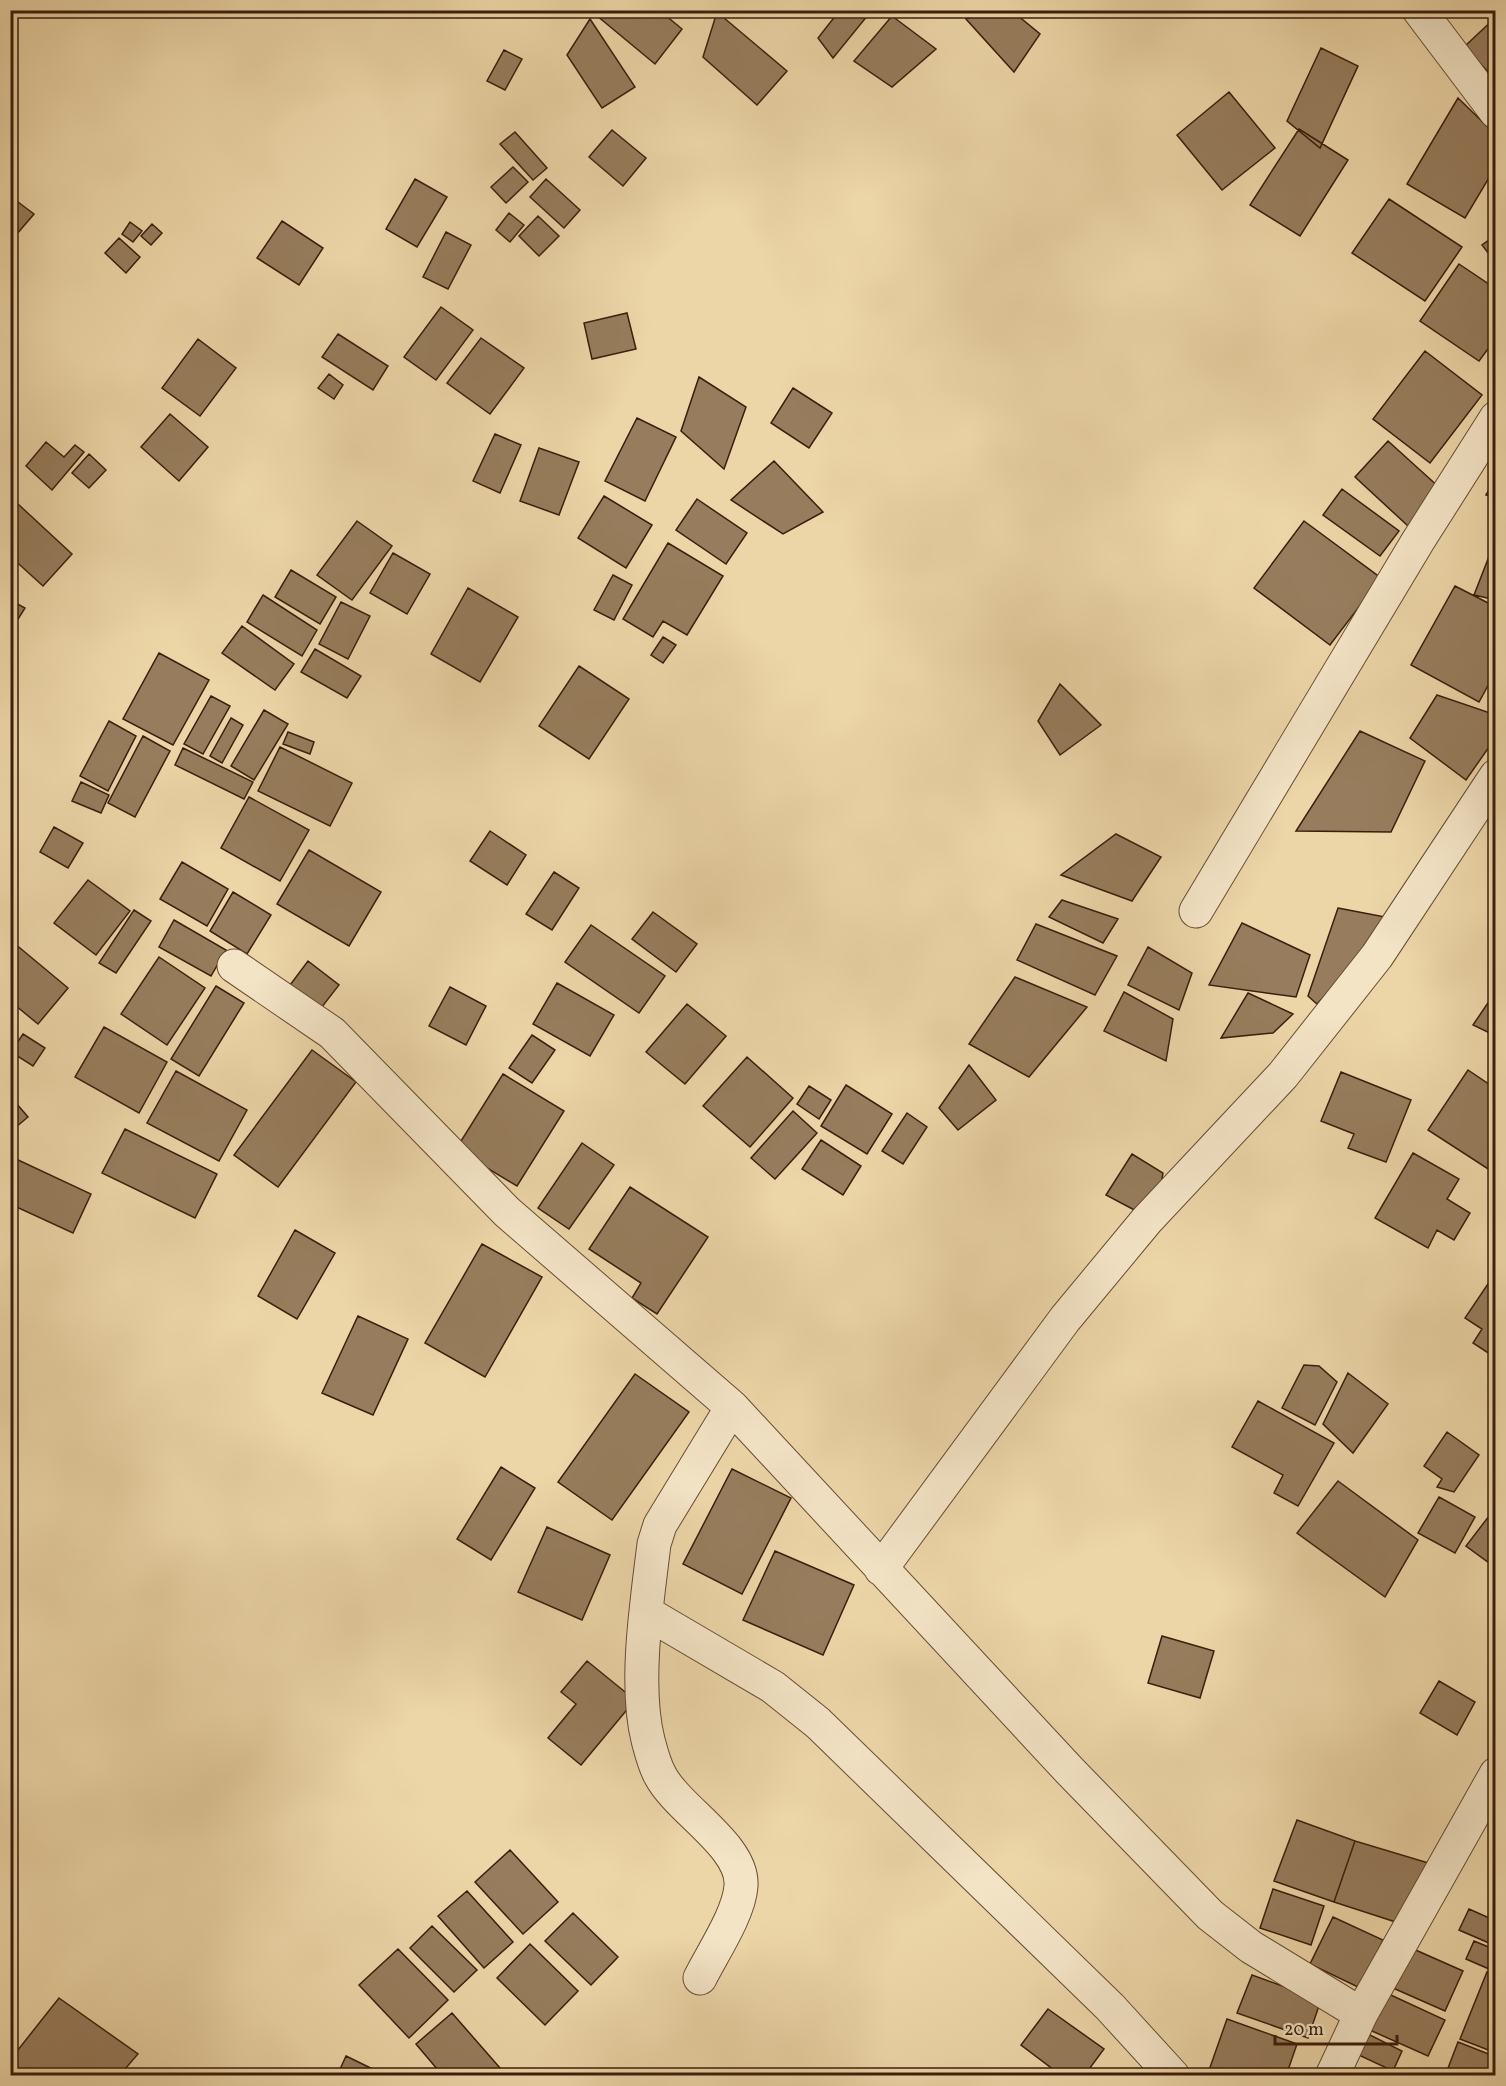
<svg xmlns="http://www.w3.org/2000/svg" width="1506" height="2086" font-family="Vollkorn,serif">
  <rect width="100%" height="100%" fill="#ecd5a7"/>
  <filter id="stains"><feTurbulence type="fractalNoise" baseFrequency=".00333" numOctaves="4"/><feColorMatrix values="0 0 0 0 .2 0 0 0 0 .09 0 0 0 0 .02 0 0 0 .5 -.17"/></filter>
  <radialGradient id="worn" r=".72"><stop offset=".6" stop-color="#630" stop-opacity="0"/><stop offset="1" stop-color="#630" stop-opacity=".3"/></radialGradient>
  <path fill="#977d5d" stroke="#3b1e0c" stroke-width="1.5" d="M 590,10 L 659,10 L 682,29 L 655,64 Z
    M 840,10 L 859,10 L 868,15 L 833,58 L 818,38 Z
    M 994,10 L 1011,10 L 1040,34 L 1014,72 L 966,19 Z
    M 717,12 L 787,71 L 757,105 L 703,57 Z
    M 892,16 L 936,49 L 892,87 L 854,61 Z
    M 1496,17 L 1496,80 L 1464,47 Z
    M 590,19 L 635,87 L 602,108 L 567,55 Z
    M 1321,48 L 1358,66 L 1320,148 L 1287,121 Z
    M 504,50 L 522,59 L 505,90 L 487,81 Z
    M 1229,92 L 1275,148 L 1222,190 L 1177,135 Z
    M 1458,98 L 1496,135 L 1496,166 L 1465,218 L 1407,184 Z
    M 1299,129 L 1348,160 L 1300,236 L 1250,205 Z
    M 612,130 L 646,158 L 623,186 L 589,157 Z
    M 515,132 L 547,168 L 533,180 L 500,144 Z
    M 513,167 L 528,182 L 506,203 L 491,187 Z
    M 415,179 L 447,197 L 417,247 L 386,229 Z
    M 546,179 L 580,210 L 564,228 L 530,197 Z
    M 10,196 L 34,214 L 10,242 Z
    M 1389,199 L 1462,247 L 1425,301 L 1352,253 Z
    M 509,213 L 524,225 L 510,242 L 496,230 Z
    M 538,216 L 559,236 L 539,256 L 519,236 Z
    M 282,221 L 323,248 L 299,285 L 257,258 Z
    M 130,222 L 142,231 L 133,242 L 122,234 Z
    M 152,224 L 162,233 L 151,245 L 141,236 Z
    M 446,232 L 471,245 L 448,289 L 423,277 Z
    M 1496,235 L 1496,263 L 1482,245 Z
    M 119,238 L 140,257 L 126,273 L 105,253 Z
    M 1459,264 L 1496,289 L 1496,338 L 1479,361 L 1420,321 Z
    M 441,307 L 473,330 L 436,380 L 404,357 Z
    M 627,313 L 636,349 L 592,359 L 584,323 Z
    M 338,334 L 388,366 L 373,390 L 322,357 Z
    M 481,338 L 524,368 L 490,414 L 447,383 Z
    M 198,339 L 236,368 L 200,416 L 162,388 Z
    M 1425,351 L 1482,395 L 1430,463 L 1373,419 Z
    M 329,374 L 343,385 L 334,399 L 318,388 Z
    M 699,377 L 746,407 L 724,469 L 681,431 Z
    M 793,388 L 832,413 L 809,448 L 771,423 Z
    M 170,414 L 208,447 L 179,481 L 141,447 Z
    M 637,418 L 676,437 L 645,501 L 605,481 Z
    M 495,434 L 521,445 L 500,493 L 473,481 Z
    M 1388,441 L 1441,489 L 1408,526 L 1355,477 Z
    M 46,442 L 64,457 L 75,445 L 84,452 L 52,490 L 26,466 Z
    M 539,448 L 579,462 L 559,515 L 520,501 Z
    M 89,454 L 106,470 L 89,488 L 72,473 Z
    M 774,461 L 823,512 L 783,534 L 731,500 Z
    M 1496,478 L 1496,499 L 1486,495 Z
    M 1342,489 L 1399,531 L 1380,556 L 1323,515 Z
    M 604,496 L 652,525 L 626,568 L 578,538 Z
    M 697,499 L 747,533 L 726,564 L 676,530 Z
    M 18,504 L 72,554 L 43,586 L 10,556 L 10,512 Z
    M 357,521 L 392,546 L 352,600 L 317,575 Z
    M 1304,521 L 1381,578 L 1330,645 L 1254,588 Z
    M 668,543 L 723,576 L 687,635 L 663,621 L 653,637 L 623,619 Z
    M 393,553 L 430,574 L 407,614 L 370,593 Z
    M 1490,554 L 1496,556 L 1496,600 L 1474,595 Z
    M 291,570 L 336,597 L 320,624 L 275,597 Z
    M 613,575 L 632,585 L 614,620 L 594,610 Z
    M 1455,586 L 1496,607 L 1496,671 L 1479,702 L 1411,665 Z
    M 468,588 L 518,617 L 480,682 L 431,654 Z
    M 263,595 L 317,630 L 302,656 L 247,622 Z
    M 10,600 L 25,608 L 10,632 Z
    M 341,602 L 370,616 L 348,659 L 319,644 Z
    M 242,626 L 294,664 L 275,690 L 222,653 Z
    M 663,637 L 676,645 L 663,663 L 651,655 Z
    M 315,649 L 361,676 L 347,698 L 301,672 Z
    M 159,653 L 209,680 L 173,745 L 123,719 Z
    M 579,666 L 629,699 L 589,759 L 539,726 Z
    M 1060,684 L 1101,725 L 1060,755 L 1038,721 Z
    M 1437,695 L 1496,715 L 1496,737 L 1466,780 L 1410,738 Z
    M 211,696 L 230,706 L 203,754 L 184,744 Z
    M 264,710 L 288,724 L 254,780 L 231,766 Z
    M 231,718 L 243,725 L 222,763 L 210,756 Z
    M 109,721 L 136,736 L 108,791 L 80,776 Z
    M 1360,731 L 1425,761 L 1391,832 L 1296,831 Z
    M 288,732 L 314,742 L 310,754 L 283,744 Z
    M 143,736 L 170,751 L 135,817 L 108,803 Z
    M 280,747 L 352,783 L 330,826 L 258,791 Z
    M 183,748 L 253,782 L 244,799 L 175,765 Z
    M 81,782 L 109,795 L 101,813 L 72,801 Z
    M 249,797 L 309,830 L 280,881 L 221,848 Z
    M 54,827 L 83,843 L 68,868 L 40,852 Z
    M 490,831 L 526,855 L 507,885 L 470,861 Z
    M 1116,834 L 1161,857 L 1132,901 L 1061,875 Z
    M 309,850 L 381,892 L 349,946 L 277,904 Z
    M 182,862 L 228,889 L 207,926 L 160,899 Z
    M 554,872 L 579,888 L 552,930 L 526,914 Z
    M 88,880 L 130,911 L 96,955 L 54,923 Z
    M 233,892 L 271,915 L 247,954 L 210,931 Z
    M 1062,900 L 1118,919 L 1103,943 L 1049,917 Z
    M 1338,908 L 1385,917 L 1355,964 L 1317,1004 L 1308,996 Z
    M 134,910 L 151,921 L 116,973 L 99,963 Z
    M 653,912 L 697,944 L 676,972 L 632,939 Z
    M 174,920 L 226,950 L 211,976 L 159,947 Z
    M 1242,923 L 1310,955 L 1296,997 L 1209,985 Z
    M 1036,924 L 1117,956 L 1095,995 L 1017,960 Z
    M 591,925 L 665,976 L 639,1013 L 565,962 Z
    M 14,943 L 68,988 L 38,1024 L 10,1001 L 10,947 Z
    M 1148,947 L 1192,973 L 1179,1010 L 1128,985 Z
    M 159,957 L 205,988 L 167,1045 L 121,1014 Z
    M 308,961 L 339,985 L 318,1012 L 287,989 Z
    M 1015,977 L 1087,1007 L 1029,1077 L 969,1044 Z
    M 557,983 L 614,1015 L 590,1056 L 533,1024 Z
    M 216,986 L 244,1003 L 199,1076 L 171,1059 Z
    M 450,987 L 486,1006 L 466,1045 L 429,1026 Z
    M 1496,991 L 1496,1036 L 1473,1025 Z
    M 1124,992 L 1173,1019 L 1166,1061 L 1104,1031 Z
    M 1248,993 L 1293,1014 L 1273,1033 L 1221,1038 Z
    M 687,1004 L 726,1036 L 685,1084 L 646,1052 Z
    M 104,1027 L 167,1062 L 139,1113 L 75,1077 Z
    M 23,1034 L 45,1048 L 33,1066 L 11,1052 Z
    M 532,1035 L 555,1050 L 532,1083 L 509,1068 Z
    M 312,1050 L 356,1082 L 278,1187 L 234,1155 Z
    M 747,1057 L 793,1098 L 750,1147 L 703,1106 Z
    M 969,1065 L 996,1100 L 958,1130 L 939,1108 Z
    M 1468,1070 L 1496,1089 L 1496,1174 L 1428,1130 Z
    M 176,1071 L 247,1110 L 219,1161 L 147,1123 Z
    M 1341,1072 L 1411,1100 L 1386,1162 L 1348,1148 L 1354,1134 L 1321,1121 Z
    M 503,1074 L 564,1111 L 517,1186 L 456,1149 Z
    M 846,1085 L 892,1114 L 867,1154 L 821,1126 Z
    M 809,1086 L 831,1100 L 819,1119 L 797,1104 Z
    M 10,1096 L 28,1117 L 10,1132 Z
    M 793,1111 L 817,1133 L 775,1179 L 751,1158 Z
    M 907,1113 L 927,1127 L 903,1164 L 882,1151 Z
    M 125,1129 L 217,1174 L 195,1218 L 102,1173 Z
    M 821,1140 L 861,1166 L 843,1195 L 802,1169 Z
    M 582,1143 L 614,1165 L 569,1229 L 538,1208 Z
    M 1413,1153 L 1459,1179 L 1447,1199 L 1470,1213 L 1454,1240 L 1437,1230 L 1428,1248 L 1375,1218 Z
    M 1132,1154 L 1163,1173 L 1158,1200 L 1142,1214 L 1106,1195 Z
    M 16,1159 L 91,1194 L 73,1233 L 10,1204 L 10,1170 Z
    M 630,1187 L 708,1237 L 657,1314 L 632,1298 L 641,1283 L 589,1249 Z
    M 295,1230 L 335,1253 L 297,1319 L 258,1296 Z
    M 482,1244 L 542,1277 L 485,1377 L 425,1343 Z
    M 1496,1272 L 1496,1358 L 1473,1343 L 1482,1329 L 1465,1318 Z
    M 358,1316 L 408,1339 L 373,1415 L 322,1393 Z
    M 1304,1365 L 1319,1366 L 1337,1382 L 1315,1425 L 1282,1408 Z
    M 1348,1373 L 1388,1404 L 1353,1453 L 1323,1424 Z
    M 635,1374 L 689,1412 L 612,1520 L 558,1482 Z
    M 1258,1401 L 1334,1443 L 1298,1506 L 1274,1493 L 1283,1475 L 1232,1447 Z
    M 1447,1432 L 1479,1455 L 1454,1492 L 1437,1487 L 1442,1479 L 1424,1466 Z
    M 501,1467 L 535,1488 L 491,1560 L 457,1539 Z
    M 732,1469 L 791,1498 L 742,1594 L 683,1564 Z
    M 1338,1481 L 1418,1540 L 1385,1597 L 1297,1533 Z
    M 1439,1497 L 1475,1517 L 1455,1553 L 1418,1533 Z
    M 1496,1507 L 1496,1568 L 1466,1546 Z
    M 547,1527 L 610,1555 L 582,1620 L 518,1592 Z
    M 775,1551 L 854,1585 L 823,1655 L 743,1620 Z
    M 1162,1636 L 1214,1651 L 1200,1698 L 1148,1683 Z
    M 587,1661 L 635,1700 L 581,1765 L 548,1738 L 576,1704 L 561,1692 Z
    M 1439,1681 L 1475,1702 L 1457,1735 L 1420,1713 Z
    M 1297,1820 L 1355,1841 L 1334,1902 L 1274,1881 Z
    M 1355,1841 L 1435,1865 L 1405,1925 L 1334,1902 Z
    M 510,1850 L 558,1902 L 523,1934 L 475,1882 Z
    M 1273,1889 L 1324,1906 L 1311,1945 L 1260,1928 Z
    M 467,1891 L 513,1942 L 484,1968 L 438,1916 Z
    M 1469,1909 L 1496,1921 L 1496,1946 L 1459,1930 Z
    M 573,1913 L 618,1957 L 591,1985 L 545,1941 Z
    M 1333,1917 L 1383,1940 L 1360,1988 L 1310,1964 Z
    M 432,1926 L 477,1970 L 454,1992 L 410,1948 Z
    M 1474,1941 L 1496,1950 L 1496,1972 L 1466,1959 Z
    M 530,1944 L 578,1991 L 545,2025 L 497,1978 Z
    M 1402,1944 L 1463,1971 L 1445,2011 L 1384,1984 Z
    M 398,1949 L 448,2000 L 409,2038 L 359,1985 Z
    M 1487,1972 L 1496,1975 L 1496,2053 L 1460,2039 Z
    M 1252,1975 L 1321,2000 L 1308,2038 L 1237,2013 Z
    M 1380,1990 L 1445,2020 L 1428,2056 L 1363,2027 Z
    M 59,1998 L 138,2054 L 119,2076 L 23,2076 L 10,2065 L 10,2060 Z
    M 1048,2009 L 1104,2049 L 1084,2076 L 1062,2076 L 1021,2045 Z
    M 452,2013 L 507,2076 L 443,2076 L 416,2044 Z
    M 1227,2019 L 1297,2044 L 1286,2076 L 1207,2076 Z
    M 1360,2030 L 1402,2051 L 1393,2071 L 1350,2051 Z
    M 1458,2042 L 1496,2057 L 1491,2076 L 1445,2076 Z
    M 346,2056 L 387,2076 L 337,2076 Z"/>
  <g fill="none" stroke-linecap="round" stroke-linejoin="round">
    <g stroke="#674c33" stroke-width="35">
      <path id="street" d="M 1419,10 L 1496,112
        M 1196,911 L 1418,541 L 1496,418
        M 234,966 L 332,1033 L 507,1212 L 732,1407 L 1069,1770 L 1210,1915 L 1251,1947 L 1361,2014
        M 881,1569 L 1065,1319 L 1147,1220 L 1283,1075 L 1377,956 L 1496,776
        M 647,1613 L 773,1687 L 818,1723 L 1110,2007 L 1173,2076
        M 700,1978 C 713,1952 739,1914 741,1886 C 744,1846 678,1810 660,1775 C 654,1764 651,1751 648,1740 C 634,1684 647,1602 654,1544 L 660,1525 L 732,1407
        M 1332,2076 L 1361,2014 L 1496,1774"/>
    </g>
    <use href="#street" stroke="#f3e4c6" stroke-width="33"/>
  </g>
  <rect width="1506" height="2086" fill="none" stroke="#ecd5a7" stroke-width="36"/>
  <rect x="12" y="12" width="1482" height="2062" fill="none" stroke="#3b1e0c" stroke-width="3"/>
  <rect x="18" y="18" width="1470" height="2050" fill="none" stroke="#3b1e0c" stroke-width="1.5"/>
  <path d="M1275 2035v9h122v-9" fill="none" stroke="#3b1e0c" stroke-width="3"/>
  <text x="1284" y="2035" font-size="18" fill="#3b1e0c" stroke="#f3e4c6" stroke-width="4.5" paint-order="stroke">20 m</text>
  <rect width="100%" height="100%" filter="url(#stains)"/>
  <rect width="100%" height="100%" fill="url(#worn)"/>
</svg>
